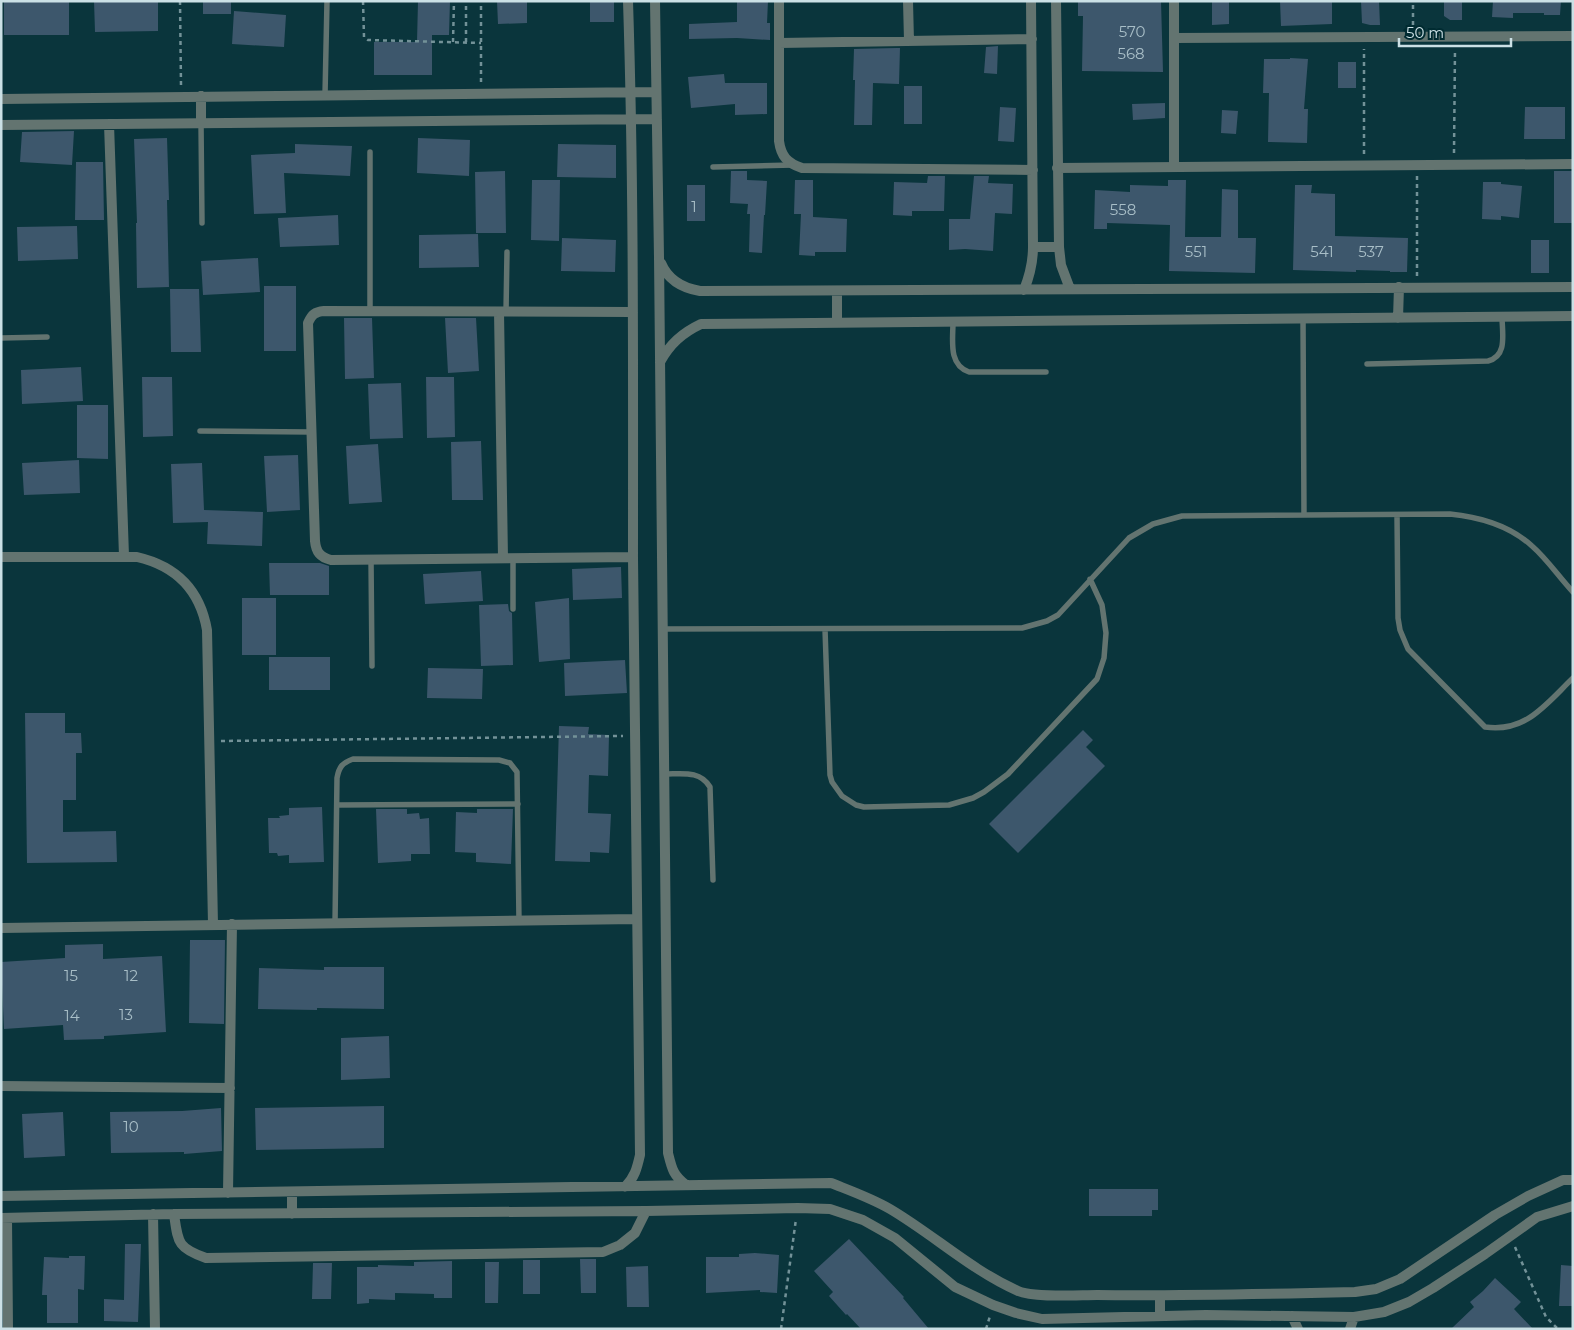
<svg xmlns="http://www.w3.org/2000/svg" width="1574" height="1330" font-family="Montserrat,sans-serif">
  <rect width="100%" height="100%" fill="#0a353c"/>
  <path fill="#3d576c" d="M 4,1 L 69,1 L 69,35 L 4,35 Z
    M 94,1 L 158,1 L 158,31 L 95,32 Z
    M 203,1 L 231,1 L 231,14 L 203,14 Z
    M 418,1 L 450,1 L 449,35 L 432,35 L 432,75 L 374,75 L 374,42 L 417,42 Z
    M 497,1 L 527,1 L 527,23 L 498,24 Z
    M 590,1 L 614,1 L 614,22 L 590,22 Z
    M 737,1 L 768,1 L 767,23 L 770,23 L 770,40 L 737,38 L 689,39 L 689,24 L 737,22 Z
    M 1078,1 L 1161,1 L 1163,72 L 1082,71 L 1083,16 L 1078,16 Z
    M 1212,1 L 1229,1 L 1229,24 L 1212,25 Z
    M 1280,1 L 1332,1 L 1332,24 L 1281,26 Z
    M 1361,1 L 1379,1 L 1380,25 L 1370,25 L 1362,23 Z
    M 1444,1 L 1462,1 L 1462,20 L 1450,20 L 1444,16 Z
    M 1493,1 L 1561,1 L 1560,15 L 1544,15 L 1544,13 L 1513,13 L 1513,18 L 1492,17 Z
    M 234,11 L 286,15 L 284,47 L 232,44 Z
    M 998,46 L 997,74 L 984,73 L 986,47 Z
    M 896,48 L 900,48 L 899,84 L 873,83 L 872,125 L 854,125 L 855,80 L 853,80 L 854,49 Z
    M 1290,58 L 1308,59 L 1304,109 L 1308,109 L 1307,143 L 1268,142 L 1269,93 L 1263,93 L 1264,59 L 1290,59 Z
    M 1338,62 L 1356,62 L 1356,88 L 1338,88 Z
    M 724,74 L 725,83 L 767,83 L 767,114 L 735,115 L 735,104 L 691,108 L 688,77 Z
    M 904,86 L 922,86 L 922,124 L 904,124 Z
    M 1165,103 L 1165,118 L 1133,120 L 1132,104 Z
    M 1000,107 L 1016,108 L 1014,142 L 998,141 Z
    M 1525,107 L 1565,107 L 1565,139 L 1524,139 Z
    M 1222,110 L 1238,111 L 1236,134 L 1221,133 Z
    M 74,131 L 72,165 L 20,162 L 22,132 Z
    M 167,138 L 169,200 L 167,200 L 169,287 L 137,288 L 136,223 L 137,223 L 134,139 Z
    M 418,138 L 470,140 L 469,176 L 417,173 Z
    M 295,144 L 352,146 L 350,176 L 284,173 L 286,213 L 254,214 L 251,155 L 295,153 Z
    M 558,144 L 616,145 L 616,178 L 557,177 Z
    M 76,162 L 103,162 L 104,220 L 75,220 Z
    M 505,171 L 506,233 L 476,233 L 475,172 Z
    M 731,171 L 747,171 L 747,180 L 767,181 L 765,215 L 764,215 L 762,253 L 749,252 L 750,214 L 747,214 L 748,204 L 730,203 Z
    M 1554,171 L 1573,171 L 1573,223 L 1554,223 Z
    M 928,176 L 945,176 L 944,211 L 912,211 L 912,216 L 893,215 L 894,182 L 927,183 Z
    M 974,176 L 989,176 L 988,183 L 1013,184 L 1012,214 L 995,213 L 993,251 L 965,249 L 949,250 L 949,219 L 970,219 Z
    M 532,180 L 560,180 L 559,241 L 531,240 Z
    M 795,180 L 813,180 L 813,217 L 847,219 L 846,252 L 815,252 L 815,256 L 799,255 L 801,214 L 794,214 Z
    M 1168,180 L 1186,180 L 1185,237 L 1221,237 L 1222,189 L 1238,190 L 1238,238 L 1256,238 L 1255,273 L 1169,271 L 1170,225 L 1107,223 L 1107,229 L 1094,229 L 1095,190 L 1130,192 L 1130,185 L 1168,186 Z
    M 1483,182 L 1501,182 L 1501,184 L 1522,186 L 1519,218 L 1501,216 L 1501,220 L 1482,219 Z
    M 687,185 L 705,185 L 705,221 L 687,221 Z
    M 1295,185 L 1312,185 L 1311,193 L 1335,194 L 1335,236 L 1408,238 L 1407,272 L 1390,272 L 1390,271 L 1356,270 L 1356,272 L 1293,270 Z
    M 338,215 L 339,245 L 280,247 L 278,218 Z
    M 77,226 L 78,259 L 18,261 L 17,227 Z
    M 478,234 L 479,267 L 419,268 L 419,235 Z
    M 562,238 L 616,240 L 615,272 L 561,271 Z
    M 1531,240 L 1549,240 L 1549,273 L 1531,273 Z
    M 258,258 L 260,292 L 203,295 L 201,261 Z
    M 264,286 L 296,286 L 296,351 L 264,351 Z
    M 170,289 L 199,289 L 201,352 L 171,352 Z
    M 344,318 L 372,318 L 374,378 L 345,379 Z
    M 445,318 L 476,318 L 479,371 L 448,373 Z
    M 81,367 L 83,401 L 22,404 L 21,370 Z
    M 142,377 L 172,377 L 173,436 L 143,437 Z
    M 426,377 L 454,377 L 455,437 L 427,438 Z
    M 401,383 L 403,438 L 370,439 L 368,384 Z
    M 77,405 L 108,405 L 108,459 L 77,458 Z
    M 481,441 L 483,500 L 452,500 L 451,442 Z
    M 378,444 L 382,502 L 349,504 L 346,446 Z
    M 298,455 L 300,510 L 267,512 L 264,456 Z
    M 79,460 L 80,493 L 24,495 L 22,463 Z
    M 202,463 L 204,510 L 263,512 L 262,546 L 207,544 L 208,522 L 173,523 L 171,464 Z
    M 269,563 L 320,563 L 329,566 L 329,595 L 270,595 Z
    M 621,567 L 622,598 L 573,600 L 572,569 Z
    M 481,571 L 483,601 L 425,604 L 423,574 Z
    M 242,598 L 276,598 L 276,655 L 242,655 Z
    M 569,598 L 570,659 L 539,662 L 535,602 Z
    M 508,604 L 509,611 L 512,613 L 513,665 L 481,666 L 479,605 Z
    M 269,657 L 330,657 L 330,690 L 269,690 Z
    M 625,660 L 627,693 L 565,696 L 564,663 Z
    M 428,668 L 483,669 L 482,699 L 427,698 Z
    M 25,713 L 65,713 L 65,733 L 81,733 L 82,753 L 76,753 L 76,800 L 63,800 L 63,832 L 116,831 L 117,862 L 27,863 Z
    M 559,726 L 589,727 L 588,734 L 609,735 L 608,776 L 589,775 L 588,813 L 611,814 L 609,853 L 590,852 L 590,862 L 555,861 Z
    M 1083,730 L 1093,740 L 1086,747 L 1105,766 L 1018,853 L 989,824 Z
    M 322,807 L 324,862 L 289,863 L 289,855 L 278,856 L 277,853 L 269,853 L 268,818 L 280,818 L 279,816 L 289,815 L 289,808 Z
    M 376,809 L 407,809 L 407,814 L 419,813 L 420,819 L 429,818 L 430,854 L 411,854 L 411,861 L 378,863 Z
    M 477,809 L 513,809 L 511,864 L 476,862 L 476,853 L 455,852 L 456,812 L 477,813 Z
    M 190,940 L 225,940 L 224,1024 L 189,1023 Z
    M 103,944 L 103,959 L 162,956 L 166,1032 L 104,1036 L 104,1039 L 64,1040 L 63,1025 L 4,1029 L 1,962 L 65,958 L 65,945 Z
    M 324,967 L 384,967 L 384,1009 L 317,1008 L 317,1010 L 258,1009 L 259,968 L 324,970 Z
    M 389,1036 L 390,1078 L 341,1080 L 341,1038 Z
    M 384,1106 L 384,1148 L 256,1150 L 255,1108 Z
    M 221,1108 L 222,1151 L 184,1154 L 184,1152 L 111,1153 L 110,1112 L 182,1111 Z
    M 63,1112 L 65,1156 L 24,1158 L 22,1114 Z
    M 1089,1189 L 1158,1189 L 1158,1210 L 1152,1210 L 1152,1216 L 1089,1216 Z
    M 849,1239 L 904,1297 L 903,1298 L 929,1329 L 861,1329 L 847,1314 L 846,1315 L 829,1296 L 833,1292 L 814,1271 Z
    M 125,1244 L 141,1244 L 138,1322 L 104,1321 L 104,1299 L 124,1300 Z
    M 755,1253 L 779,1255 L 777,1293 L 760,1292 L 760,1290 L 706,1293 L 706,1257 L 739,1257 L 739,1254 Z
    M 69,1256 L 85,1256 L 84,1290 L 78,1289 L 78,1323 L 47,1323 L 47,1295 L 42,1295 L 44,1257 L 69,1258 Z
    M 580,1259 L 596,1259 L 596,1293 L 581,1293 Z
    M 523,1260 L 540,1260 L 540,1294 L 523,1294 Z
    M 452,1261 L 452,1298 L 434,1298 L 434,1294 L 395,1293 L 395,1300 L 369,1299 L 369,1303 L 357,1304 L 357,1267 L 378,1267 L 378,1265 L 414,1266 L 414,1262 Z
    M 485,1262 L 499,1262 L 498,1303 L 485,1303 Z
    M 313,1263 L 332,1263 L 331,1299 L 312,1299 Z
    M 1561,1265 L 1573,1266 L 1573,1306 L 1559,1306 Z
    M 648,1266 L 649,1307 L 627,1307 L 626,1267 Z
    M 1495,1278 L 1521,1302 L 1514,1309 L 1533,1329 L 1451,1329 L 1474,1307 L 1470,1302 L 1483,1291 Z"/>
  <g fill="none" stroke-linecap="round" stroke-linejoin="round">
    <path stroke="#739298" stroke-width="2.5" stroke-dasharray="4 4" stroke-linecap="butt" d="M 180,1 L 181,85
      M 363,1 L 364,37 L 368,40 L 481,43
      M 1413,25 L 1413,1
      M 453,42 L 454,1
      M 466,42 L 466,1
      M 481,82 L 481,1
      M 1454,153 L 1455,49
      M 1364,154 L 1364,49
      M 1417,176 L 1417,276
      M 221,741 L 623,736
      M 1515,1247 L 1546,1317 L 1558,1329
      M 781,1329 L 796,1219
      M 986,1329 L 990,1316"/>
    <path stroke="#637470" stroke-width="5.5" d="M 325,95 L 327,1
      M 201,123 L 202,223
      M 713,167 L 793,165
      M 370,311 L 370,152
      M 506,312 L 507,252
      M 1303,318 L 1304,515
      M 953,322 C 953,340 948,365 969,372 L 1046,372
      M 1,338 L 47,337
      M 1367,364 L 1488,361 C 1508,356 1502,333 1502,316
      M 200,431 L 311,432
      M 1397,515 L 1398,618 L 1400,630 L 1408,649 L 1485,727 C 1526,733 1546,704 1573,678
      M 513,557 L 513,609
      M 371,559 L 372,666
      M 663,629 L 1022,628 L 1047,621 L 1058,615 L 1129,538 L 1153,524 L 1182,516 L 1450,514 C 1480,517 1509,525 1532,546 C 1547,559 1559,577 1573,592
      M 825,629 L 830,775 L 832,782 L 842,796 L 856,805 L 864,807 L 949,805 L 973,798 L 984,792 L 1008,774 L 1097,679 L 1104,658 L 1106,633 L 1102,605 L 1090,579
      M 664,774 C 682,774 700,770 710,787 L 713,880
      M 337,805 L 518,804
      M 335,923 L 337,778 C 339,767 342,763 353,759 L 499,760 L 510,763 L 517,772 L 519,921"/>
    <path stroke="#637470" stroke-width="10" d="M 655,1 L 659,257 L 668,1153 C 672,1169 673,1175 686,1185
      M 779,1 L 779,141 C 781,156 787,163 802,168 L 1033,170
      M 908,1 L 909,41
      M 1056,1 L 1059,247 L 1061,265 L 1070,289
      M 1174,38 L 1573,36
      M 779,43 L 1032,39
      M 201,96 L 201,123
      M 1,99 L 656,92
      M 109,124 L 124,556
      M 1,125 L 657,119
      M 1174,167 L 1174,1
      M 1057,168 L 1573,164
      M 1033,247 L 1059,247
      M 661,263 C 668,280 682,288 700,291 L 1573,287
      M 1024,290 C 1030,275 1033,263 1033,247 L 1031,1
      M 499,312 L 503,558
      M 1398,318 L 1399,287
      M 837,323 L 837,291
      M 660,362 C 670,344 682,333 701,324 L 1573,316
      M 1,557 L 137,557 C 176,566 200,590 207,630 L 213,924
      M 633,557 L 331,560 C 320,557 316,552 315,541 L 308,323 C 312,314 315,312 324,311 L 633,312
      M 1,928 L 637,919
      M 1,1086 L 230,1088
      M 625,1187 C 635,1177 637,1168 640,1155 C 637,956 634,757 633,558 C 633,372 634,187 628,1
      M 292,1192 L 292,1214
      M 228,1193 L 232,924
      M 1,1196 L 831,1183 C 851,1191 871,1198 890,1209 C 934,1235 971,1270 1018,1291 C 1034,1298 1078,1295 1097,1295 C 1183,1296 1269,1294 1355,1292 L 1376,1289 L 1400,1279 L 1495,1215 L 1528,1196 L 1563,1180 L 1573,1180
      M 153,1214 L 155,1329
      M 174,1214 C 178,1242 177,1248 206,1258 L 603,1252 L 620,1245 L 635,1233 L 646,1211
      M 1,1218 L 174,1214 L 646,1211 L 798,1208 L 830,1209 L 863,1220 L 895,1238 L 955,1287 L 993,1305 L 1016,1313 L 1042,1319 L 1206,1315 L 1354,1317 L 1384,1312 L 1409,1302 L 1433,1288 L 1485,1254 L 1537,1217 L 1573,1206
      M 7,1218 L 8,1329
      M 1160,1296 L 1160,1316
      M 1292,1316 L 1298,1329
      M 1350,1329 L 1354,1317"/>
  </g>
  <g text-anchor="middle" dominant-baseline="central" stroke-width="4" stroke-linejoin="round" paint-order="stroke">
    <g font-size="15" fill="#a8bec7">
      <text x="1132" y="31">570</text>
      <text x="1131" y="53">568</text>
      <text x="694" y="206">1</text>
      <text x="1123" y="209">558</text>
      <text x="1196" y="251">551</text>
      <text x="1322" y="251">541</text>
      <text x="1371" y="251">537</text>
      <text x="71" y="975">15</text>
      <text x="131" y="975">12</text>
      <text x="126" y="1014">13</text>
      <text x="72" y="1015">14</text>
      <text x="131" y="1126">10</text>
    </g>
  </g>
  <rect width="1574" height="1330" fill="none" stroke="#cbe0e5" stroke-width="5"/>
  <path d="M1399 38v8h112v-8" fill="none" stroke="#cbe0e5" stroke-width="2.5"/>
  <text x="1406" y="38" font-size="15" fill="#cbe0e5" stroke="#002b31" stroke-width="4" paint-order="stroke">50 m</text>
</svg>
